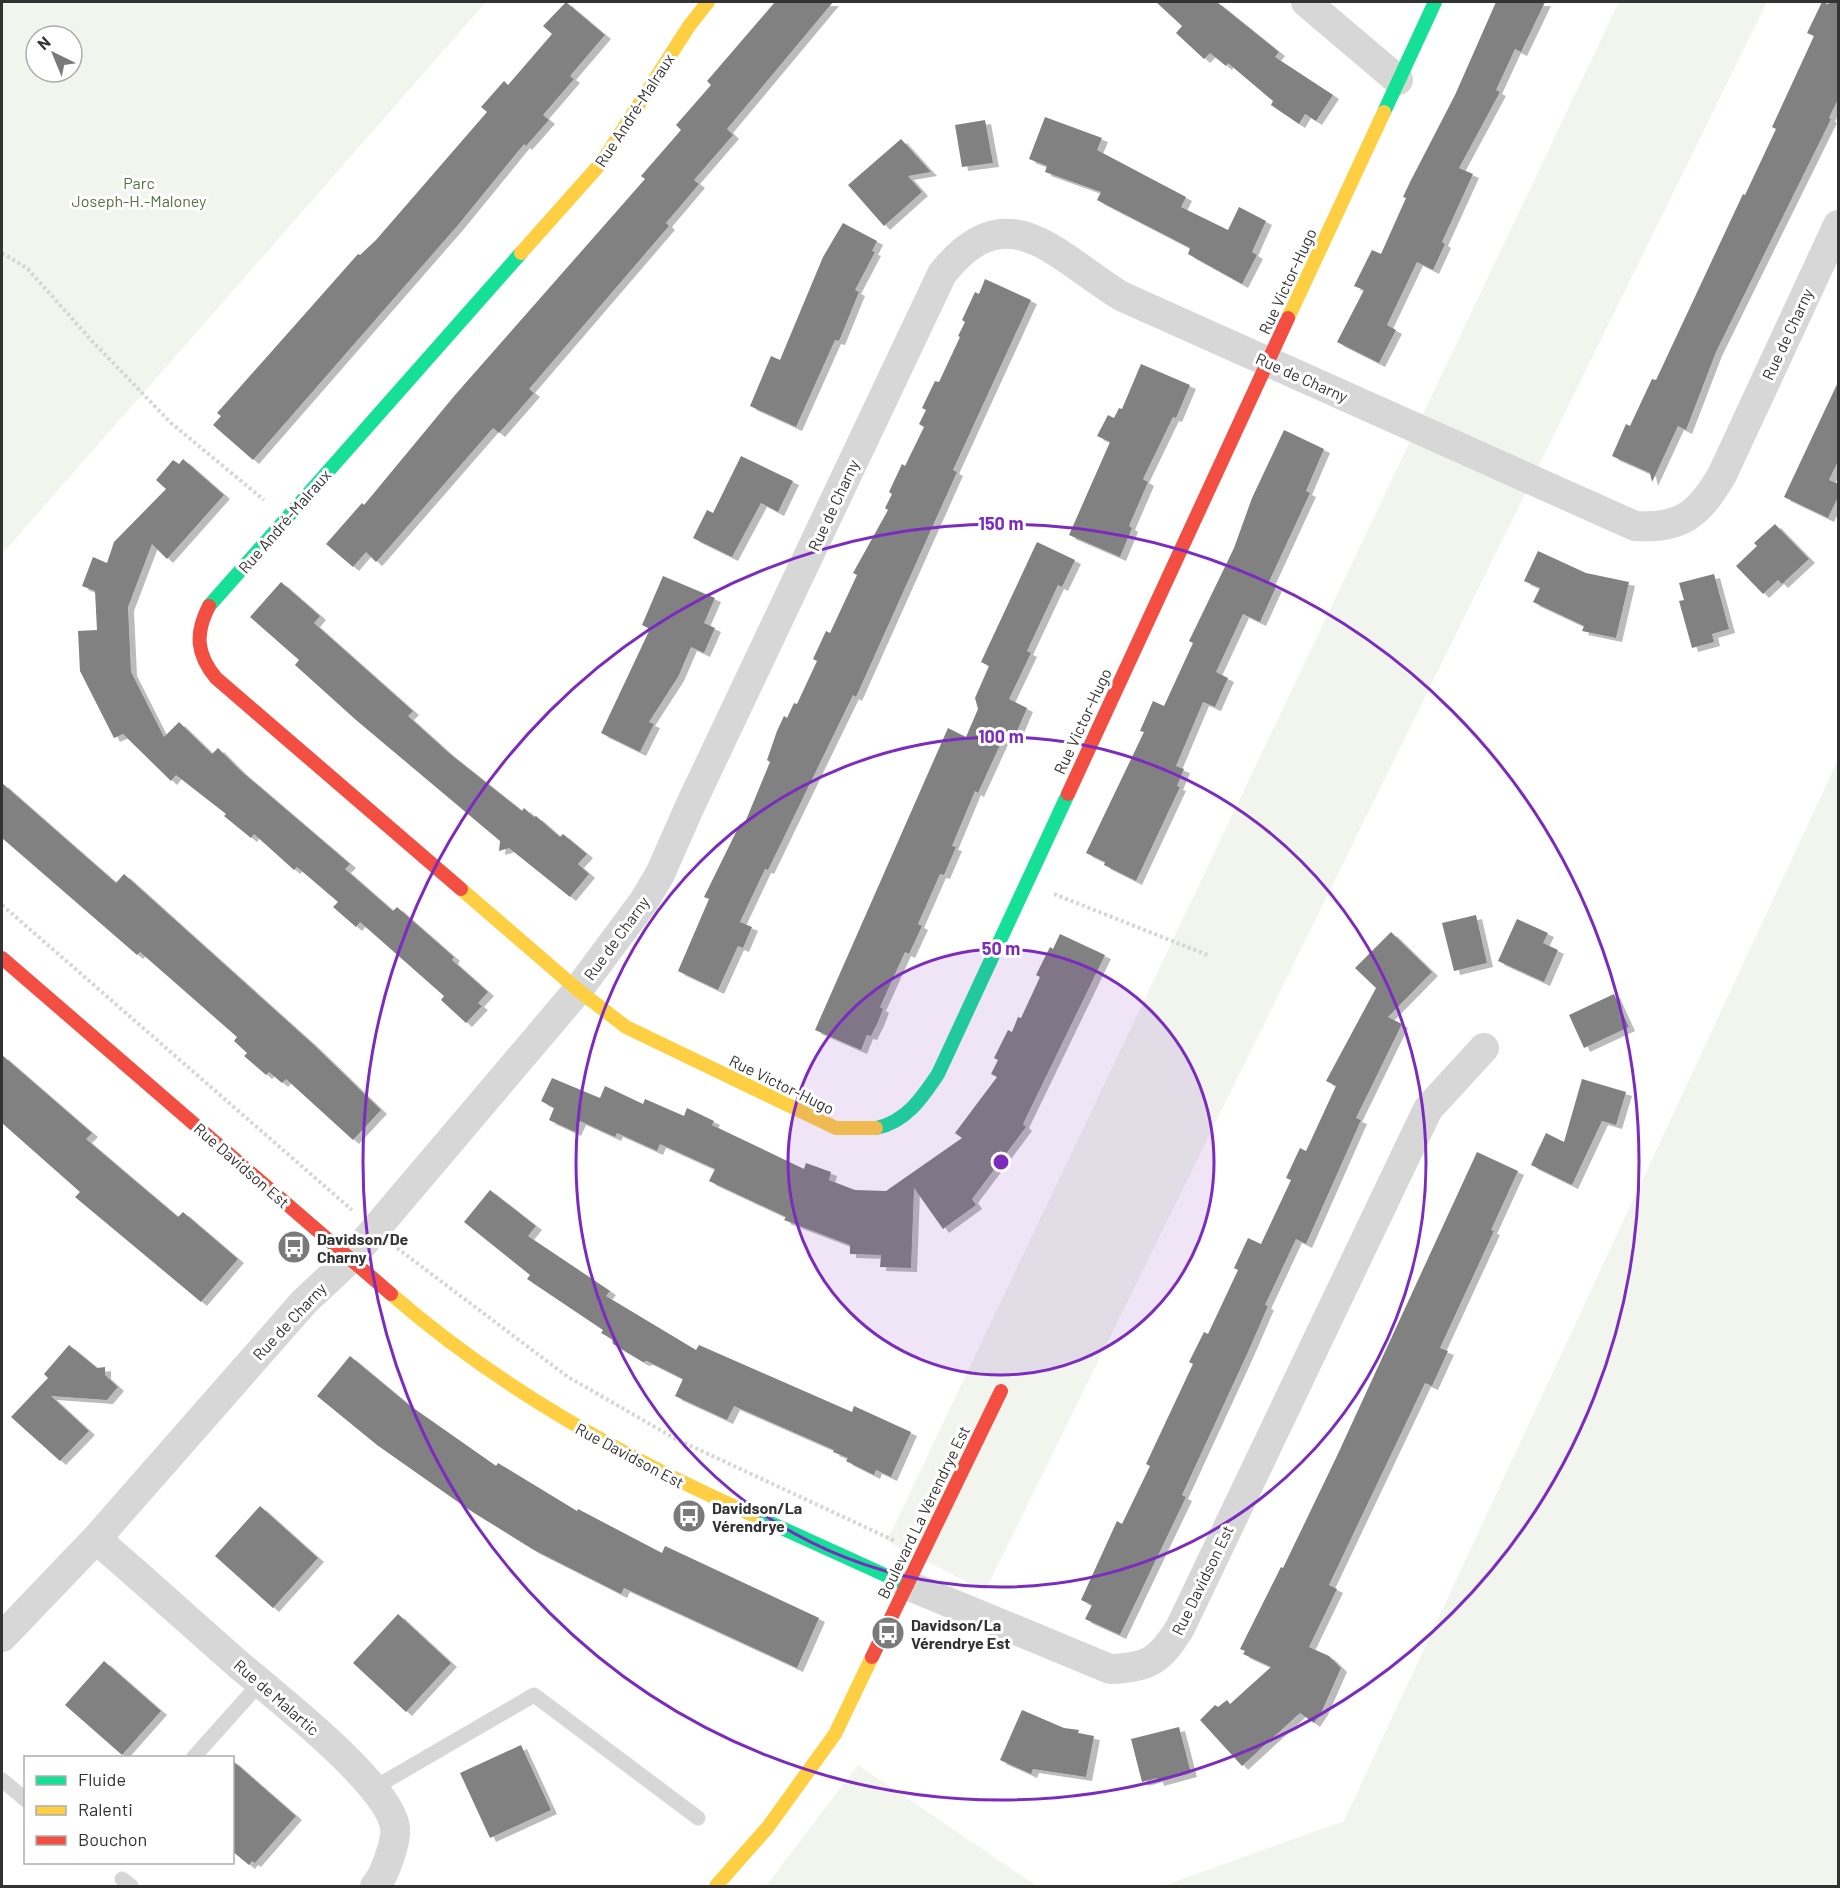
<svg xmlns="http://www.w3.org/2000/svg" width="1840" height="1888" font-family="Barlow,sans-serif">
  <defs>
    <filter id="shadow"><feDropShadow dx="6" dy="4" stdDeviation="0" flood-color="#0004"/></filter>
  </defs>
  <rect width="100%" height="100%" fill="#fff"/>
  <path fill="#f1f5ed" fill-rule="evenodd" d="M 2,2 L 486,2 L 2,554 ZM 36,36 L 72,36 L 72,72 L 36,72 Z
    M 1619,2 L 1767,2 L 985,1591 L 887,1541 Z
    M 1838,760 L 1838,1886 L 1163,1886 L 1344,1821 Z
    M 858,1765 L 1037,1886 L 766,1886 Z"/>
  <path fill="#818181" filter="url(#shadow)" d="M 566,2 L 605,35 L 570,76 L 574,79 L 543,115 L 549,120 L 526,146 L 524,144 L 458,225 L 253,460 L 213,425 L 221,416 L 217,413 L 358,254 L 360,255 L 376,240 L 487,112 L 481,107 L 504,81 L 508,85 L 552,34 L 543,26 Z
    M 775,2 L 833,2 L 727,129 L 733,135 L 694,180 L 699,184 L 666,223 L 669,226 L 529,389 L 534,393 L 499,433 L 493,428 L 379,559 L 376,562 L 366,552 L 353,567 L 326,544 L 362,503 L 364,505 L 455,395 L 645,179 L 641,176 L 681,130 L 676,125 L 711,85 L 707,81 Z
    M 1156,2 L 1217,2 L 1279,52 L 1275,57 L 1333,95 L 1316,121 L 1305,114 L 1299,124 L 1271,105 L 1273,101 L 1228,63 L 1226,66 L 1210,53 L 1204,59 L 1176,33 L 1182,26 Z
    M 1496,2 L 1545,2 L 1521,52 L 1515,49 L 1496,90 L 1500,92 L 1459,168 L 1473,174 L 1442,242 L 1445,244 L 1433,270 L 1417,262 L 1387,325 L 1396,330 L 1379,363 L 1337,342 L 1364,290 L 1354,286 L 1372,250 L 1381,254 L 1406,198 L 1403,197 L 1410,182 L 1455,95 Z
    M 1822,2 L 1828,4 L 1830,2 L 1839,2 L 1839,97 L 1829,118 L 1831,119 L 1716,352 L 1686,430 L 1678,426 L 1652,482 L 1650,473 L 1612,456 L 1626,424 L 1630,426 L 1652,379 L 1656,380 L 1743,194 L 1745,195 L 1776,129 L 1772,127 L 1814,36 L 1807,33 Z
    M 1045,117 L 1102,138 L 1097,150 L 1186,197 L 1181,207 L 1228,230 L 1239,207 L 1266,221 L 1252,252 L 1257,255 L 1242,284 L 1188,254 L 1190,248 L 1097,200 L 1101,192 L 1045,172 L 1047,166 L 1029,159 Z
    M 985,120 L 993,163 L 962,167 L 955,125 Z
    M 901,139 L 931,172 L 908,176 L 922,192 L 884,226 L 848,185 Z
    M 843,223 L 877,241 L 872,251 L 875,252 L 855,290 L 859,292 L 839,341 L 835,340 L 796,427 L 750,406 L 771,356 L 780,360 L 823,257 Z
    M 985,279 L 1031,300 L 953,470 L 957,472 L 856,697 L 853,695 L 768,870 L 765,869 L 740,922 L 752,927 L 743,948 L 738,946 L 718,990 L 678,971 L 709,899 L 704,897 L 740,824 L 744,825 L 770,762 L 767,760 L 777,731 L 784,716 L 787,718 L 794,703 L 797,704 L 817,661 L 813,659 L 826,631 L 830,633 L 857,575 L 853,573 L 888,510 L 885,508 L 892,494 L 889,492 L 902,464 L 905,466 L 924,427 L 919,424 L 926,410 L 922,408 L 935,381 L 939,382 L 960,337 L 958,336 L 965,322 L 962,320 L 975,292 L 979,294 Z
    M 1141,364 L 1190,385 L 1176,418 L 1173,417 L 1143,479 L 1148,482 L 1129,526 L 1132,528 L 1120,557 L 1069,535 L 1110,442 L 1097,436 L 1108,415 L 1114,418 L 1119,408 L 1122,409 Z
    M 1839,380 L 1839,459 L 1829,480 L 1839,484 L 1839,495 L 1828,518 L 1784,497 Z
    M 1284,430 L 1324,449 L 1306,491 L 1310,493 L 1268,584 L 1276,587 L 1260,622 L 1243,614 L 1216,672 L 1228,678 L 1215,707 L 1203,702 L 1176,766 L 1184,769 L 1177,786 L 1180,787 L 1136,881 L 1104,865 L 1105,862 L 1086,853 L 1144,732 L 1140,731 L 1153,701 L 1164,706 L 1193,643 L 1189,641 L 1234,548 L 1252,498 Z
    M 741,456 L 793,481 L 778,512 L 761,503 L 732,557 L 693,538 L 707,510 L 713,513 Z
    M 183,459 L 224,495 L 167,559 L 152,544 L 128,607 L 131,672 L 164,737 L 179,722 L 212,754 L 218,748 L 241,771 L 350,864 L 345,869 L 393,911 L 397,907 L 454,957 L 452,960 L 488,992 L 478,1003 L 482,1006 L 466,1023 L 441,1000 L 444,996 L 360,922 L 356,927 L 333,907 L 338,902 L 297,867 L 294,870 L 254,834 L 251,838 L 224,816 L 226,814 L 176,775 L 171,781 L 123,734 L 114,738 L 80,671 L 78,631 L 97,630 L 95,591 L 82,586 L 93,557 L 107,563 L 114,542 L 166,489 L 156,480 L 173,460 L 179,464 Z
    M 1775,524 L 1809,559 L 1782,584 L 1778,580 L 1763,594 L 1736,566 L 1757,546 L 1754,543 Z
    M 1037,542 L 1075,560 L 1062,587 L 1058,585 L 1027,651 L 1031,653 L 1009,699 L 1027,708 L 1015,736 L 1006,732 L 978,793 L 975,791 L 952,846 L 956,847 L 944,875 L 940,874 L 918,924 L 922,926 L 909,954 L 905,952 L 880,1007 L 883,1009 L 878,1022 L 871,1036 L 867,1035 L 861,1050 L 815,1030 L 948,728 L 966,737 L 978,709 L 975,698 L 989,666 L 981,662 Z
    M 1538,551 L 1586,573 L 1629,582 L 1616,638 L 1582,631 L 1584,626 L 1533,602 L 1540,588 L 1524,581 Z
    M 1714,574 L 1729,629 L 1712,634 L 1714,642 L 1692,648 L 1679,601 L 1684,600 L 1679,583 Z
    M 663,576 L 715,598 L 704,623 L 715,628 L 704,653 L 691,647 L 678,677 L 649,722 L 654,724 L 640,752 L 601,733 L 650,629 L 642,625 Z
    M 281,582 L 320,616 L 314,623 L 413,711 L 408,716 L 449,753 L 522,811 L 524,808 L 534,817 L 536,816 L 560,837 L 563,834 L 587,854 L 578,864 L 589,874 L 570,897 L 509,848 L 499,851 L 500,841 L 356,720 L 295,665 L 299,660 L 250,617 Z
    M 2,783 L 116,883 L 124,874 L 314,1045 L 381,1110 L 353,1140 L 286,1079 L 282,1083 L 269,1072 L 266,1075 L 244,1056 L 247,1053 L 234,1041 L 237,1037 L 140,952 L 137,955 L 2,838 Z
    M 1476,915 L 1487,963 L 1454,971 L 1442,923 Z
    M 1517,919 L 1548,933 L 1543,943 L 1558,950 L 1544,982 L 1498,961 Z
    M 1391,932 L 1432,972 L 1388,1017 L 1402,1024 L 1356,1118 L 1361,1120 L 1306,1244 L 1296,1239 L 1265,1305 L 1268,1306 L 1248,1352 L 1182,1495 L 1186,1497 L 1120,1635 L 1085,1619 L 1092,1605 L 1081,1600 L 1117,1521 L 1122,1524 L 1150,1466 L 1146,1464 L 1193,1364 L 1189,1362 L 1204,1332 L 1208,1334 L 1238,1270 L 1234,1268 L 1248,1238 L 1261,1244 L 1291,1180 L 1286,1178 L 1300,1148 L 1306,1151 L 1336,1086 L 1326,1081 L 1376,988 L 1355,968 Z
    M 1060,934 L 1105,955 L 1023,1124 L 1026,1127 L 972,1199 L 976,1205 L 943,1229 L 914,1188 L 911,1268 L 880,1267 L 881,1255 L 850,1254 L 850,1245 L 784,1220 L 786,1217 L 709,1181 L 715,1169 L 660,1144 L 657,1151 L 617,1133 L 615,1137 L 580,1121 L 575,1132 L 549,1120 L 554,1108 L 541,1101 L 552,1078 L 600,1098 L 605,1086 L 643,1104 L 645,1099 L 684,1116 L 687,1108 L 714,1121 L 712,1125 L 804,1169 L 806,1163 L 831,1172 L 829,1180 L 855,1190 L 886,1191 L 962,1138 L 955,1133 L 997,1077 L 991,1074 L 998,1060 L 994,1058 L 1008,1030 L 1012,1032 L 1018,1017 L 1021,1018 L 1040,977 L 1036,975 L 1050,947 L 1053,949 Z
    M 1614,994 L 1629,1027 L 1584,1048 L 1569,1015 Z
    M 2,1055 L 92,1133 L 86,1139 L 133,1179 L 178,1217 L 183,1212 L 238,1259 L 201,1302 L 75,1197 L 80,1192 L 2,1123 Z
    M 1582,1079 L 1626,1092 L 1616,1125 L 1602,1121 L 1572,1185 L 1531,1165 L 1546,1133 L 1564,1142 Z
    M 1477,1152 L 1518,1171 L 1491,1230 L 1494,1231 L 1440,1348 L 1448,1351 L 1432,1386 L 1425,1383 L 1329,1585 L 1337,1589 L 1309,1647 L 1329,1656 L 1341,1668 L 1322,1711 L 1314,1723 L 1300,1713 L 1242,1766 L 1200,1720 L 1215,1705 L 1218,1707 L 1227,1700 L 1230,1704 L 1271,1667 L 1243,1654 L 1245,1651 L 1240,1649 L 1281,1567 L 1283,1568 L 1336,1458 Z
    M 490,1190 L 536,1226 L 528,1236 L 610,1291 L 606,1296 L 696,1350 L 699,1345 L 852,1412 L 854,1406 L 911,1432 L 891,1477 L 876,1470 L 874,1475 L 846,1461 L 848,1458 L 833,1452 L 834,1450 L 734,1406 L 727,1420 L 675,1396 L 683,1379 L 647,1361 L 643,1362 L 613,1344 L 612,1339 L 601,1333 L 603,1330 L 527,1279 L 530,1275 L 464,1222 Z
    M 69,1345 L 97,1368 L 105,1367 L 105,1375 L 118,1387 L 107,1400 L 51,1396 L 89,1431 L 60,1461 L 11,1417 L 48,1378 L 44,1374 Z
    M 350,1356 L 409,1405 L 496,1466 L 498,1463 L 577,1511 L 578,1509 L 662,1553 L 665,1546 L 819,1618 L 797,1668 L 624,1588 L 621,1594 L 534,1550 L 468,1509 L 377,1445 L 317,1396 Z
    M 260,1506 L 318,1558 L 273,1608 L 215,1556 Z
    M 398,1614 L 451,1663 L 406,1712 L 353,1663 Z
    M 104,1661 L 161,1711 L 122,1755 L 65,1705 Z
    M 1022,1710 L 1064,1728 L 1079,1730 L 1078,1733 L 1094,1736 L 1086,1777 L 1033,1769 L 1031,1774 L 1000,1760 Z
    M 1179,1727 L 1191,1773 L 1158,1782 L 1157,1778 L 1142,1782 L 1131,1739 Z
    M 521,1745 L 551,1810 L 490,1838 L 460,1773 Z
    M 232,1760 L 296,1816 L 255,1863 L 252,1861 L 249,1865 L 232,1851 Z"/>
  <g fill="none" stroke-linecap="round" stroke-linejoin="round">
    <path stroke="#d6d6d6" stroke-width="4" stroke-dasharray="3 3" stroke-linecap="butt" d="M 2,253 L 27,268 L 92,341 L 171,423 L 264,500
      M 1054,894 L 1210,956
      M 2,905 L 352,1210
      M 397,1248 L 568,1377 L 676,1439 L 895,1541"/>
    <path stroke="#d7d7d7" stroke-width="15" d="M 193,1758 L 260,1683
      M 2,1780 L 26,1800
      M 372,1789 L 534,1695 L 698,1818
      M 122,1879 L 131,1886"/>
    <path stroke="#d7d7d7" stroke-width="30" d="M 1306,2 L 1398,80
      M 96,1539 C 144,1580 191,1623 239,1665 C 274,1695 388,1783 395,1827 C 397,1841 384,1877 375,1886
      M 907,1585 L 1110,1669 C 1149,1668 1160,1660 1180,1628 L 1428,1109 L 1484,1048
      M 2,1637 L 96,1539 L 304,1302 L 350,1259 L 578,990 L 644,901 L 660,874 L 690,806 L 942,274 C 1007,190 1057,257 1121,296 L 1635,526 C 1682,529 1699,514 1722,475 L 1838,225"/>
    <path stroke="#16e098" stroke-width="14" d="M 1384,112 L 1435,2
      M 209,606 L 521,253
      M 876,1128 C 906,1122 922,1098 938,1074 L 1068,794
      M 753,1515 L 907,1585"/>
    <path stroke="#ffcf43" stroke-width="14" d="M 521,253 L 602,162 L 689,26 L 708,2
      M 1288,318 L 1384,112
      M 461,889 L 578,990 L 626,1027 L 836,1128 L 876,1128
      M 391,1294 C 499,1388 623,1457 753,1515
      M 716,1886 L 768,1827 L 835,1734 L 872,1657"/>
    <path stroke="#f24e42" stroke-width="14" d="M 209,606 C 195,633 196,654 216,678 L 461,889
      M 1068,794 L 1288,318
      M 2,958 L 391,1294
      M 872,1657 L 1001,1391"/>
  </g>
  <circle cx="1001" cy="1162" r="213" fill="#7b2cbf" fill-opacity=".12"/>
  <g fill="none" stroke="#7b2cbf" stroke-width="3">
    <circle cx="1001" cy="1162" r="213"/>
    <circle cx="1001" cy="1162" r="425"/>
    <circle cx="1001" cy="1162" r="638"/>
  </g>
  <defs>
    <g id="bus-disc" transform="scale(1.725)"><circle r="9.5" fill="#7a7a7a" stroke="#fff"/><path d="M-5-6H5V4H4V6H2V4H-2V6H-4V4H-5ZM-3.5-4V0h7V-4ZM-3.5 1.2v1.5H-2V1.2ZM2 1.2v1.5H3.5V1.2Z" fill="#fff"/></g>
  </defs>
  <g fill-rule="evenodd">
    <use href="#bus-disc" x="294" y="1247"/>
    <use href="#bus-disc" x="689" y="1516"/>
    <use href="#bus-disc" x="888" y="1633"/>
  </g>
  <g text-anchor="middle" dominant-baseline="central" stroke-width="6" stroke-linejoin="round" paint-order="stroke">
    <g font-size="16" fill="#333" stroke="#fff">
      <text transform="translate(634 110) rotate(-57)">Rue André-Malraux</text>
      <text transform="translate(1287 281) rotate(-65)">Rue Victor-Hugo</text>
      <text transform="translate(1787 334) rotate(-65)">Rue de Charny</text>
      <text transform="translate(1302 377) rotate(24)">Rue de Charny</text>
      <text transform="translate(833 505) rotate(-65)">Rue de Charny</text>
      <text transform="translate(284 521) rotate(-49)">Rue André-Malraux</text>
      <text transform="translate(1082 721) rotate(-65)">Rue Victor-Hugo</text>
      <text transform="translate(616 938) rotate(-54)">Rue de Charny</text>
      <text transform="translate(782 1084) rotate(26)">Rue Victor-Hugo</text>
      <text transform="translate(242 1165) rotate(41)">Rue Davidson Est</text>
      <text transform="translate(289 1321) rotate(-47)">Rue de Charny</text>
      <text transform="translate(630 1455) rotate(28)">Rue Davidson Est</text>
      <text transform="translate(923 1512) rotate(-64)">Boulevard La Vérendrye Est</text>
      <text transform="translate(1202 1580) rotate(-64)">Rue Davidson Est</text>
      <text transform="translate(277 1697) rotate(41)">Rue de Malartic</text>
    </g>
    <g font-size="16" fill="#56703f" stroke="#fff">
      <text x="139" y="182">Parc<tspan x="139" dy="18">Joseph-H.-Maloney</tspan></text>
    </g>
    <g font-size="16" font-weight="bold" fill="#333" stroke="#fff" text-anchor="start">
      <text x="317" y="1238">Davidson/De<tspan x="317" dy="18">Charny</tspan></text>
      <text x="712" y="1507">Davidson/La<tspan x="712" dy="18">Vérendrye</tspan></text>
      <text x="911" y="1624">Davidson/La<tspan x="911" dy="18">Vérendrye Est</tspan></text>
    </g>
  </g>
  <circle cx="1001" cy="1162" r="9" fill="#7b2cbf" stroke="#fff" stroke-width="3"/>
  <g font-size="18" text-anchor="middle" font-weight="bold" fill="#7b2cbf" stroke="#fff" stroke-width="6" stroke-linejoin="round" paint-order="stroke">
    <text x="1001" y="530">150 m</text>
    <text x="1001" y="743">100 m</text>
    <text x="1001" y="955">50 m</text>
  </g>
  <rect width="1840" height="1888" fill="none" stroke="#333333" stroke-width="6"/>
  <rect x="24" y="1756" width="210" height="108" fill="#ffffff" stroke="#adadad" stroke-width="1.5"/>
  <rect x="36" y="1776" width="30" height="9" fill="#16e098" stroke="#adadad" stroke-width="1.5"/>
  <text x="78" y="1786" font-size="18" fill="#333333">Fluide</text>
  <rect x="36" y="1806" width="30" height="9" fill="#ffcf43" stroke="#adadad" stroke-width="1.5"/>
  <text x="78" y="1816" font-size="18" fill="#333333">Ralenti</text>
  <rect x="36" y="1836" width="30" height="9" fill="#f24e42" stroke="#adadad" stroke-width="1.5"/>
  <text x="78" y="1846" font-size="18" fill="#333333">Bouchon</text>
  <g transform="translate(54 54) rotate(317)"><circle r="28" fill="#ffffff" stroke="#adadad" stroke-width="1.5"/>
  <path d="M0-4.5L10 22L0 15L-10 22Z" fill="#7a7a7a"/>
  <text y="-9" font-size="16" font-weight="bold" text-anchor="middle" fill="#333333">N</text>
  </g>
</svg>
